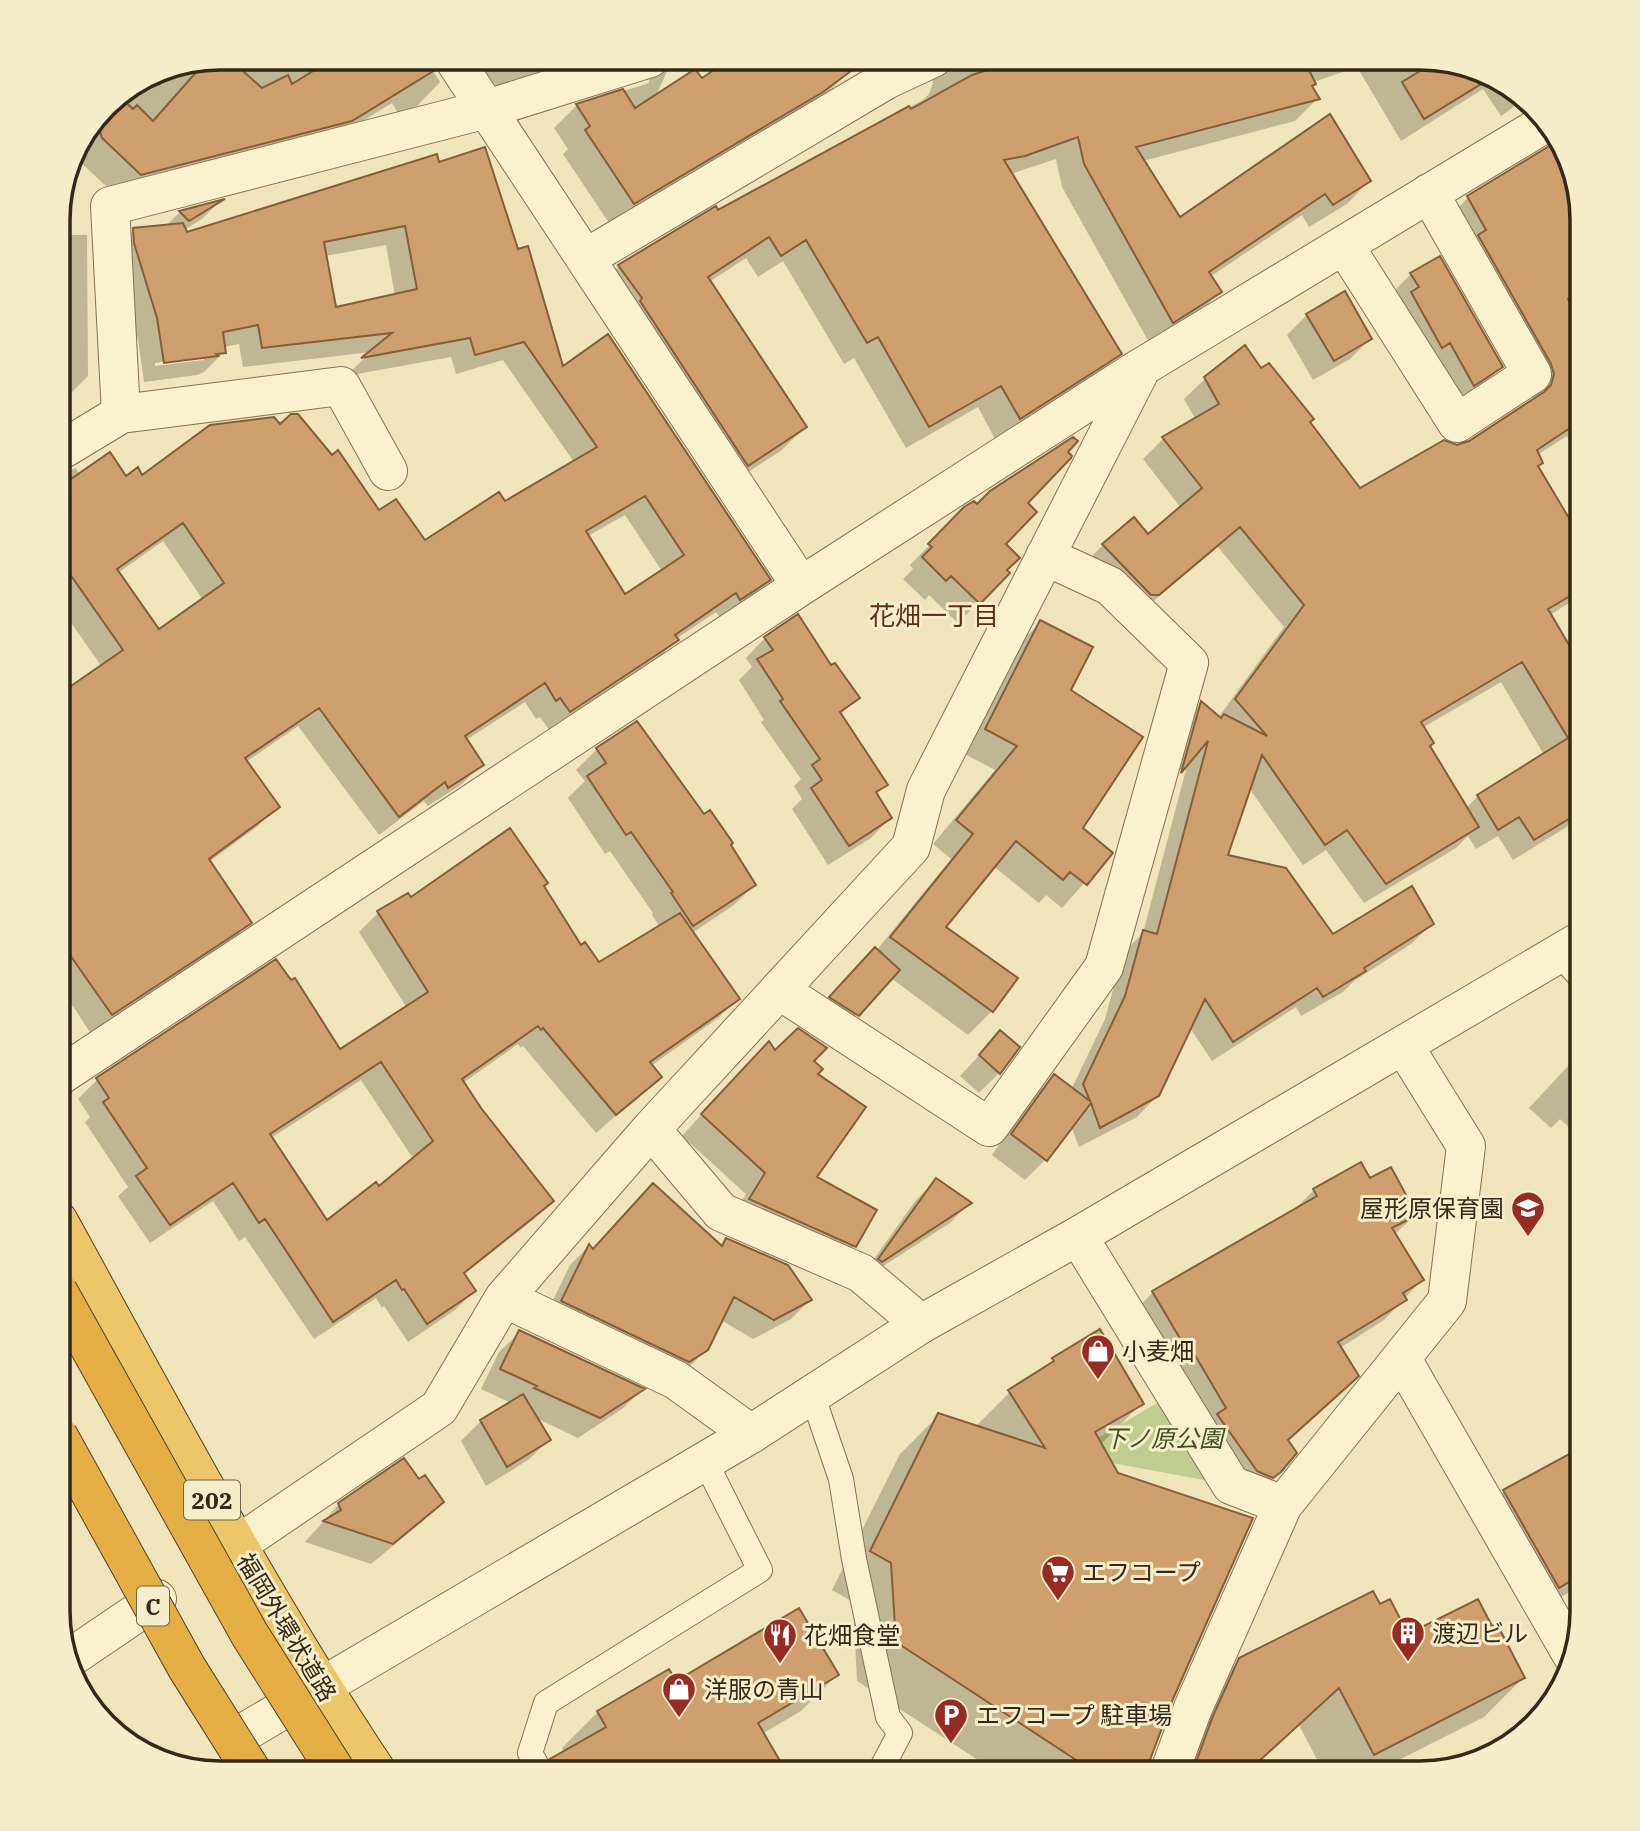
<svg xmlns="http://www.w3.org/2000/svg" width="1640" height="1831" font-family="'IBM Plex Serif','Noto Sans JP',serif">
  <rect width="100%" height="100%" fill="#efe4ba"/>
  <path fill="#bfcd8e" d="M 1174,1393 L 1231,1485 L 1069,1455 Z"/>
  <path fill="#0003" fill-rule="evenodd" d="M 220,58 L 347,58 L 345,64 L 354,58 L 673,58 L 646,118 L 735,58 L 876,58 L 845,76 L 831,89 L 798,114 L 611,226 L 563,154 L 568,149 L 554,128 L 576,106 L 649,83 L 649,75 L 502,95 L 495,84 L 473,99 L 441,61 L 429,59 L 433,71 L 440,82 L 418,105 L 400,116 L 392,103 L 327,143 L 118,197 L 79,161 L 76,149 L 74,151 L 75,148 L 113,98 L 158,70 Z
    M 898,58 L 1430,58 L 1492,75 L 1523,100 L 1501,116 L 1483,89 L 1401,141 L 1357,67 L 1314,82 L 1311,87 L 1318,98 L 1295,121 L 1143,161 L 1179,220 L 1369,181 L 1347,204 L 1309,227 L 1302,215 L 1210,277 L 1220,292 L 1197,314 L 1150,344 L 1062,187 L 1056,159 L 1011,174 L 1120,353 L 1097,376 L 996,441 L 978,407 L 906,448 L 854,358 L 844,364 L 783,261 L 758,277 L 746,258 L 709,282 L 805,427 L 782,450 L 725,487 L 597,289 L 619,266 L 923,100 L 929,94 L 933,83 L 930,71 Z
    M 1556,144 L 1582,220 L 1582,459 L 1567,436 L 1537,455 L 1541,463 L 1536,468 L 1582,544 L 1582,595 L 1550,615 L 1582,670 L 1582,827 L 1578,820 L 1513,860 L 1498,836 L 1476,849 L 1468,836 L 1456,848 L 1364,903 L 1326,850 L 1303,865 L 1249,788 L 1226,856 L 1332,936 L 1432,924 L 1411,944 L 1354,981 L 1343,992 L 1301,1016 L 1296,1007 L 1212,1061 L 1190,1028 L 1158,1095 L 1137,1117 L 1079,1147 L 1071,1126 L 1045,1160 L 1025,1180 L 992,1155 L 1033,1097 L 1054,1077 L 1071,1090 L 1105,1019 L 1123,953 L 1143,933 L 1188,762 L 1163,788 L 1181,724 L 1201,704 L 1218,718 L 1284,627 L 1218,547 L 1137,615 L 1082,566 L 1103,545 L 1148,536 L 1181,508 L 1143,459 L 1164,438 L 1196,420 L 1184,399 L 1205,379 L 1260,370 L 1308,422 L 1359,491 L 1470,443 L 1532,402 L 1534,396 L 1531,384 L 1447,218 L 1468,198 ZM 1501,682 L 1544,755 L 1478,796 L 1466,808 L 1428,747 L 1422,728 Z
    M 438,164 L 516,251 L 562,369 L 768,580 L 749,599 L 720,618 L 716,612 L 676,639 L 657,660 L 550,731 L 540,717 L 536,719 L 525,702 L 466,740 L 481,764 L 462,784 L 428,806 L 424,801 L 379,835 L 298,726 L 246,762 L 277,806 L 258,826 L 209,862 L 250,922 L 230,942 L 91,1034 L 58,983 L 58,911 L 61,909 L 58,905 L 58,674 L 68,690 L 102,667 L 58,604 L 58,475 L 76,468 L 80,475 L 142,477 L 379,512 L 425,543 L 504,503 L 574,462 L 503,360 L 456,374 L 451,357 L 346,376 L 371,352 L 243,367 L 239,344 L 223,347 L 224,352 L 204,372 L 197,375 L 144,382 L 138,339 L 115,263 L 114,250 L 134,230 L 166,226 L 180,212 L 219,202 L 202,219 L 184,230 L 186,234 ZM 386,245 L 395,296 L 334,310 L 325,256 ZM 204,356 L 204,360 L 155,366 L 155,363 ZM 625,515 L 662,571 L 625,596 L 588,536 ZM 163,541 L 203,600 L 159,632 L 118,573 Z
    M 58,235 L 87,235 L 88,376 L 68,396 L 58,396 Z
    M 1411,274 L 1501,367 L 1480,387 L 1453,405 L 1391,294 Z
    M 1307,315 L 1370,339 L 1350,359 L 1313,380 L 1287,335 Z
    M 1025,503 L 1004,544 L 1005,570 L 1007,573 L 958,623 L 929,595 L 925,600 L 903,579 L 913,569 L 910,565 L 965,509 Z
    M 1041,622 L 1068,690 L 1081,828 L 1110,854 L 1062,908 L 1046,895 L 1039,903 L 993,866 L 944,927 L 1015,979 L 992,1011 L 968,1035 L 891,978 L 837,1035 L 811,1018 L 854,970 L 876,951 L 951,859 L 933,844 L 995,770 L 963,753 L 1017,646 Z
    M 765,638 L 831,668 L 857,698 L 840,715 L 886,785 L 876,795 L 890,818 L 871,838 L 828,865 L 792,809 L 802,799 L 794,786 L 801,779 L 761,722 L 764,720 L 739,680 L 752,667 L 746,658 Z
    M 636,723 L 703,816 L 729,845 L 754,885 L 734,905 L 692,933 L 737,999 L 718,1018 L 651,1066 L 660,1077 L 596,1133 L 523,1046 L 521,1048 L 518,1044 L 463,1083 L 480,1109 L 552,1200 L 533,1220 L 463,1275 L 474,1291 L 455,1310 L 408,1342 L 384,1306 L 382,1308 L 376,1298 L 314,1339 L 245,1237 L 239,1241 L 213,1201 L 150,1243 L 118,1196 L 128,1187 L 85,1122 L 90,1117 L 78,1099 L 97,1080 L 276,961 L 340,1051 L 407,1008 L 359,932 L 378,913 L 411,899 L 542,886 L 581,947 L 599,965 L 660,927 L 652,915 L 653,913 L 610,851 L 605,854 L 568,798 L 585,781 L 576,770 L 597,749 ZM 361,1080 L 414,1160 L 379,1189 L 327,1222 L 271,1138 Z
    M 1000,1033 L 999,1073 L 979,1093 L 960,1076 Z
    M 1582,1051 L 1582,1140 L 1560,1119 L 1551,1128 L 1529,1108 Z
    M 775,1053 L 815,1074 L 815,1178 L 855,1246 L 834,1266 L 730,1219 L 746,1194 L 682,1136 L 748,1063 Z
    M 936,1180 L 969,1203 L 950,1223 L 860,1281 L 859,1280 L 916,1200 Z
    M 1369,1180 L 1415,1215 L 1394,1235 L 1422,1280 L 1384,1320 L 1340,1348 L 1287,1441 L 1280,1471 L 1259,1492 L 1133,1313 L 1153,1292 L 1294,1210 L 1314,1190 Z
    M 653,1185 L 720,1246 L 726,1240 L 810,1300 L 791,1319 L 753,1339 L 721,1320 L 707,1349 L 687,1369 L 543,1321 L 570,1265 L 589,1246 L 592,1250 Z
    M 520,1332 L 642,1390 L 622,1409 L 578,1438 L 536,1418 L 549,1440 L 528,1460 L 486,1486 L 461,1441 L 481,1421 L 511,1403 L 481,1389 L 499,1352 Z
    M 1053,1360 L 1142,1403 L 1103,1442 L 1074,1460 L 1171,1700 L 1147,1765 L 1146,1773 L 998,1773 L 857,1681 L 853,1602 L 832,1590 L 900,1454 L 939,1415 L 975,1427 L 1010,1392 L 1041,1372 Z
    M 1570,1455 L 1578,1469 L 1582,1466 L 1582,1585 L 1531,1614 L 1476,1519 L 1504,1492 Z
    M 419,1481 L 442,1501 L 422,1522 L 371,1564 L 305,1542 L 339,1504 Z
    M 1379,1607 L 1407,1637 L 1491,1629 L 1523,1678 L 1484,1717 L 1373,1773 L 1324,1773 L 1299,1725 L 1247,1773 L 1169,1773 L 1200,1699 L 1240,1660 Z
    M 837,1675 L 801,1711 L 762,1734 L 785,1773 L 541,1773 L 564,1753 L 562,1748 L 598,1712 L 676,1683 Z"/>
  <path fill="#cfa06e" stroke="#865f39" stroke-width="2" fill-rule="evenodd" d="M 220,58 L 228,58 L 262,88 L 288,75 L 292,84 L 334,58 L 431,58 L 435,70 L 352,121 L 141,175 L 102,138 L 96,120 L 113,98 L 118,95 L 133,109 L 137,105 L 153,121 L 207,60 Z
    M 732,58 L 868,58 L 823,92 L 634,204 L 585,130 L 590,126 L 576,104 L 623,89 L 635,108 L 695,69 L 702,78 Z
    M 1025,58 L 1303,58 L 1316,84 L 1312,86 L 1320,99 L 1136,147 L 1180,217 L 1330,114 L 1371,181 L 1333,205 L 1325,194 L 1209,272 L 1222,292 L 1173,323 L 1084,164 L 1078,137 L 1025,156 L 1004,160 L 1122,354 L 1020,419 L 1001,386 L 929,427 L 878,337 L 867,343 L 806,240 L 781,256 L 769,237 L 708,277 L 807,427 L 748,466 L 640,301 L 642,298 L 618,265 L 716,206 L 718,210 L 909,106 L 911,109 L 972,75 Z
    M 1438,60 L 1494,76 L 1424,119 L 1402,82 Z
    M 1556,142 L 1582,220 L 1582,292 L 1568,299 L 1582,327 L 1582,420 L 1537,450 L 1543,463 L 1538,466 L 1582,540 L 1582,589 L 1548,609 L 1582,667 L 1582,811 L 1534,840 L 1519,817 L 1498,830 L 1477,795 L 1568,738 L 1522,662 L 1421,722 L 1434,743 L 1430,746 L 1479,827 L 1386,884 L 1347,830 L 1325,845 L 1262,755 L 1228,855 L 1286,868 L 1333,934 L 1412,886 L 1434,924 L 1364,968 L 1366,971 L 1323,997 L 1317,988 L 1233,1042 L 1205,999 L 1159,1096 L 1100,1128 L 1091,1103 L 1047,1161 L 1011,1134 L 1054,1074 L 1090,1101 L 1083,1084 L 1125,996 L 1143,930 L 1157,934 L 1208,741 L 1181,773 L 1201,701 L 1221,718 L 1224,714 L 1267,736 L 1235,699 L 1304,605 L 1240,527 L 1159,595 L 1151,595 L 1102,544 L 1134,517 L 1148,534 L 1202,488 L 1162,437 L 1219,404 L 1204,377 L 1245,345 L 1261,368 L 1269,363 L 1314,419 L 1310,422 L 1360,488 L 1444,440 L 1457,445 L 1469,441 L 1544,392 L 1551,385 L 1554,374 L 1551,364 L 1478,235 L 1486,230 L 1467,196 Z
    M 485,147 L 518,249 L 528,246 L 563,366 L 608,334 L 771,580 L 740,600 L 736,593 L 675,635 L 679,640 L 570,712 L 560,698 L 556,701 L 545,683 L 465,736 L 484,765 L 448,788 L 445,782 L 399,817 L 319,708 L 245,758 L 280,807 L 209,859 L 252,923 L 112,1015 L 58,938 L 58,695 L 123,650 L 58,557 L 58,488 L 110,452 L 126,476 L 138,467 L 142,475 L 210,425 L 274,417 L 280,424 L 291,414 L 298,414 L 332,455 L 338,450 L 379,510 L 396,499 L 425,540 L 499,492 L 505,501 L 597,447 L 524,342 L 475,355 L 470,338 L 361,358 L 392,333 L 262,348 L 258,325 L 223,332 L 226,353 L 216,354 L 218,356 L 164,363 L 157,318 L 134,243 L 133,228 L 183,223 L 187,232 L 437,154 L 439,162 ZM 405,226 L 417,289 L 336,307 L 324,242 ZM 645,496 L 684,555 L 625,594 L 586,531 ZM 183,523 L 224,583 L 159,629 L 117,569 Z
    M 225,199 L 189,221 L 179,211 Z
    M 1440,256 L 1503,367 L 1474,386 L 1450,343 L 1442,348 L 1411,292 L 1419,287 L 1410,273 Z
    M 1345,291 L 1372,339 L 1334,361 L 1306,314 Z
    M 1073,437 L 1078,441 L 1068,452 L 1072,456 L 1071,458 L 1028,503 L 1037,512 L 1006,544 L 1020,558 L 1007,570 L 1010,573 L 980,604 L 951,576 L 946,581 L 922,557 L 932,547 L 928,544 L 964,507 L 974,501 L 977,504 L 990,491 Z
    M 798,614 L 831,665 L 835,663 L 860,698 L 840,712 L 888,785 L 876,792 L 892,818 L 849,846 L 811,788 L 822,780 L 812,765 L 820,759 L 780,701 L 783,699 L 757,659 L 773,650 L 764,637 Z
    M 1040,620 L 1093,647 L 1071,690 L 1143,737 L 1083,828 L 1113,853 L 1087,885 L 1070,872 L 1063,880 L 1016,841 L 946,927 L 1018,978 L 993,1012 L 890,937 L 973,834 L 956,820 L 1017,746 L 985,729 Z
    M 637,721 L 704,814 L 710,810 L 733,843 L 731,845 L 756,885 L 693,926 L 671,893 L 673,892 L 631,832 L 626,835 L 587,776 L 606,763 L 596,748 Z
    M 510,828 L 548,883 L 544,886 L 581,945 L 585,942 L 599,962 L 680,913 L 740,999 L 650,1062 L 662,1077 L 616,1115 L 543,1028 L 541,1030 L 538,1026 L 462,1079 L 481,1108 L 554,1201 L 464,1273 L 476,1291 L 427,1324 L 404,1289 L 402,1290 L 396,1280 L 333,1322 L 265,1219 L 259,1223 L 233,1183 L 170,1225 L 136,1176 L 147,1168 L 103,1102 L 109,1098 L 96,1078 L 276,959 L 291,980 L 295,978 L 340,1049 L 428,992 L 377,911 L 408,893 L 411,897 ZM 381,1062 L 433,1141 L 379,1186 L 376,1182 L 327,1220 L 270,1134 Z
    M 875,947 L 900,970 L 859,1016 L 829,997 Z
    M 798,1028 L 827,1048 L 814,1061 L 823,1069 L 818,1074 L 866,1107 L 817,1177 L 877,1210 L 856,1247 L 749,1199 L 765,1173 L 701,1114 L 769,1041 L 775,1050 Z
    M 1000,1030 L 1020,1047 L 1000,1074 L 979,1055 Z
    M 1361,1162 L 1370,1178 L 1391,1167 L 1417,1215 L 1392,1228 L 1424,1280 L 1403,1293 L 1407,1300 L 1338,1342 L 1359,1376 L 1288,1440 L 1297,1453 L 1281,1472 L 1273,1478 L 1257,1471 L 1217,1414 L 1226,1408 L 1189,1345 L 1185,1347 L 1152,1291 L 1317,1196 L 1313,1189 Z
    M 936,1178 L 972,1203 L 882,1262 L 878,1259 Z
    M 653,1183 L 722,1246 L 726,1238 L 788,1265 L 812,1300 L 774,1320 L 734,1297 L 708,1350 L 689,1362 L 561,1301 L 589,1244 L 593,1249 Z
    M 1100,1329 L 1144,1404 L 1095,1432 L 1118,1473 L 1253,1518 L 1173,1699 L 1148,1765 L 1148,1773 L 1096,1773 L 896,1642 L 891,1563 L 870,1551 L 938,1413 L 1045,1448 L 1008,1390 L 1054,1361 L 1052,1358 Z
    M 519,1330 L 645,1389 L 600,1418 L 534,1388 L 537,1386 L 500,1369 Z
    M 523,1394 L 551,1440 L 507,1467 L 480,1420 Z
    M 1571,1453 L 1582,1473 L 1582,1574 L 1559,1588 L 1503,1490 Z
    M 404,1458 L 419,1479 L 425,1475 L 444,1502 L 393,1544 L 323,1521 L 341,1510 L 338,1503 Z
    M 1373,1591 L 1380,1604 L 1390,1599 L 1408,1634 L 1478,1599 L 1492,1626 L 1497,1624 L 1525,1678 L 1374,1755 L 1339,1688 L 1246,1773 L 1192,1773 L 1213,1716 L 1239,1658 Z
    M 799,1608 L 839,1675 L 758,1723 L 787,1773 L 556,1773 L 550,1759 L 606,1727 L 597,1711 L 669,1669 L 676,1681 Z"/>
  <g fill="none" stroke-linecap="round" stroke-linejoin="round">
    <g stroke="#867354" stroke-width="26">
      <path id="service" d="M 1559,954 L 1582,979
        M 812,1394 L 841,1479 L 854,1559 L 888,1717 L 900,1733 L 879,1773
        M 541,1773 L 530,1753 L 546,1703 L 760,1570 L 705,1461"/>
    </g>
    <g stroke="#867354" stroke-width="40">
      <path id="minor" d="M 453,58 L 801,586
        M 1344,245 L 1457,423 L 1532,374 L 1429,193
        M 586,258 L 886,80 L 933,58
        M 121,414 L 110,206 L 487,109 L 650,58
        M 58,452 L 121,414 L 341,386 L 388,471
        M 779,990 L 989,1127 L 1104,967 L 1189,663 L 1110,586 L 1045,556
        M 58,1077 L 801,586 L 1140,368
        M 651,1129 L 721,1212 L 861,1273 L 921,1324
        M 1078,1236 L 1231,1485 L 1283,1505 L 1193,1708 L 1169,1773
        M 504,1298 L 676,1380 L 751,1434
        M 1402,1359 L 1572,1655
        M 1283,1505 L 1447,1301 L 1466,1146 L 1404,1046
        M 237,1545 L 439,1408 L 504,1298 L 651,1129 L 911,847 L 926,790 L 1142,367 L 1549,121
        M 73,1656 L 157,1599"/>
    </g>
    <g stroke="#867354" stroke-width="40">
      <path id="tertiary" d="M 238,1736 L 751,1434 L 921,1324 L 1078,1236 L 1582,940"/>
    </g>
    <g stroke="#534129" stroke-width="40">
      <path id="trunk" d="M 58,1220 C 161,1407 260,1596 378,1773"/>
    </g>
    <use href="#service" stroke="#faf1cd" stroke-width="24"/>
    <use href="#minor" stroke="#faf1cd" stroke-width="38"/>
    <use href="#tertiary" stroke="#faf1cd" stroke-width="38"/>
    <use href="#trunk" stroke="#edc66a" stroke-width="38"/>
    <g stroke="#534129" stroke-width="40" stroke-linecap="butt">
      <path id="motorway-bridge" d="M 58,1291 L 250,1635 L 337,1773
        M 58,1435 L 187,1668 L 253,1773"/>
    </g>
    <use href="#motorway-bridge" stroke="#e4ae45" stroke-width="38"/>
  </g>
  <defs>
    <g id="school-pin" transform="scale(1.75)"><path d="M0 17L-7.5 6A9.5 9.5 0 1 1 7.5 6Z" fill="#972c22" stroke="#f6eeca"/><path d="M0-5L7-2L0 1L-7-2ZM-4 1L0 2.5L4 1V4Q0 6-4 4Z" fill="#fff"/></g>
    <g id="shop-pin" transform="scale(1.75)"><path d="M0 17L-7.5 6A9.5 9.5 0 1 1 7.5 6Z" fill="#972c22" stroke="#f6eeca"/><path d="M-5-2.5h2.3a2.7 3.5 0 0 1 5.4 0H5L5.5 6h-11ZM-1.5-2.5h3a1.5 2.3 0 0 0-3 0Z" fill="#fff"/></g>
    <g id="supermarket-pin" transform="scale(1.75)"><path d="M0 17L-7.5 6A9.5 9.5 0 1 1 7.5 6Z" fill="#972c22" stroke="#f6eeca"/><path d="M-6-5.5h2.5l.6 2H6L4.5 2H-2.5L-4.4-4H-6ZM-1.5 3.2a1.3 1.3 0 1 0 .1 0ZM3 3.2a1.3 1.3 0 1 0 .1 0Z" fill="#fff"/></g>
    <g id="building-pin" transform="scale(1.75)"><path d="M0 17L-7.5 6A9.5 9.5 0 1 1 7.5 6Z" fill="#972c22" stroke="#f6eeca"/><path d="M-4-6H4V6H1V3H-1V6H-4ZM-2.5-4.3h1.7v1.8h-1.7ZM.8-4.3h1.7v1.8H.8ZM-2.5-1h1.7V.8h-1.7ZM.8-1h1.7V.8H.8Z" fill="#fff"/></g>
    <g id="restaurant-pin" transform="scale(1.75)"><path d="M0 17L-7.5 6A9.5 9.5 0 1 1 7.5 6Z" fill="#972c22" stroke="#f6eeca"/><path d="M-5-6h1v4h1v-4h1v4h1v-4h1v5L-1.5 .5V6h-2V.5L-5-1ZM5-6V6H3V1.5H1.5Q1.5-4 5-6Z" fill="#fff"/></g>
    <g id="parking-pin" transform="scale(1.75)"><path d="M0 17L-7.5 6A9.5 9.5 0 1 1 7.5 6Z" fill="#972c22" stroke="#f6eeca"/><path d="M-3.5-5.5H1a3.5 3.5 0 0 1 0 7H-1V5.5H-3.5ZM-1-3.4V-.6H.8a1.4 1.4 0 0 0 0-2.8Z" fill="#fff"/></g>
  </defs>
  <g fill-rule="evenodd">
    <use href="#school-pin" x="1528" y="1208"/>
    <use href="#shop-pin" x="1098" y="1351"/>
    <use href="#supermarket-pin" x="1058" y="1572"/>
    <use href="#building-pin" x="1408" y="1633"/>
    <use href="#restaurant-pin" x="780" y="1635"/>
    <use href="#shop-pin" x="679" y="1689"/>
    <use href="#parking-pin" x="951" y="1715"/>
  </g>
  <g text-anchor="middle" dominant-baseline="central" stroke-width="6" stroke-linejoin="round" paint-order="stroke">
    <g fill="#f6eeca" stroke="#6e644f" stroke-width="2">
      <rect x="184" y="1480.5" width="56" height="39" rx="5"/>
      <rect x="137" y="1586.5" width="32" height="39" rx="5"/>
    </g>
    <g font-size="23" font-weight="bold" fill="#34291a">
      <text x="212" y="1500">202</text>
      <text x="153" y="1606">C</text>
    </g>
    <g font-size="24" fill="#34291a" stroke="#f6eeca" text-anchor="start">
      <text x="1504" y="1208" text-anchor="end">屋形原保育園</text>
      <text x="1122" y="1351">小麦畑</text>
      <text x="1082" y="1572">エフコープ</text>
      <text x="1432" y="1633">渡辺ビル</text>
      <text x="804" y="1635">花畑食堂</text>
      <text x="704" y="1689">洋服の青山</text>
      <text x="976" y="1715">エフコープ 駐車場</text>
    </g>
    <g font-size="24" font-style="italic" fill="#40521f" stroke="#f6eeca">
      <text x="1163" y="1438">下ノ原公園</text>
    </g>
    <g font-size="24" fill="#34291a" stroke="#f6eeca">
      <text transform="translate(287 1627) rotate(59)">福岡外環状道路</text>
    </g>
    <g font-size="26" fill="#622e18" stroke="#f6eeca">
      <text x="934" y="615">花畑一丁目</text>
    </g>
  </g>
  <path d="M0 0H1640V1831H0ZM220 70H1420A150 150 0 0 1 1570 220V1611A150 150 0 0 1 1420 1761H220A150 150 0 0 1 70 1611V220A150 150 0 0 1 220 70Z" fill="#f6eeca" fill-rule="evenodd"/>
  <path fill="none" stroke="#34291a" stroke-width="3.5" d="M220 70H1420A150 150 0 0 1 1570 220V1611A150 150 0 0 1 1420 1761H220A150 150 0 0 1 70 1611V220A150 150 0 0 1 220 70Z"/>
</svg>
